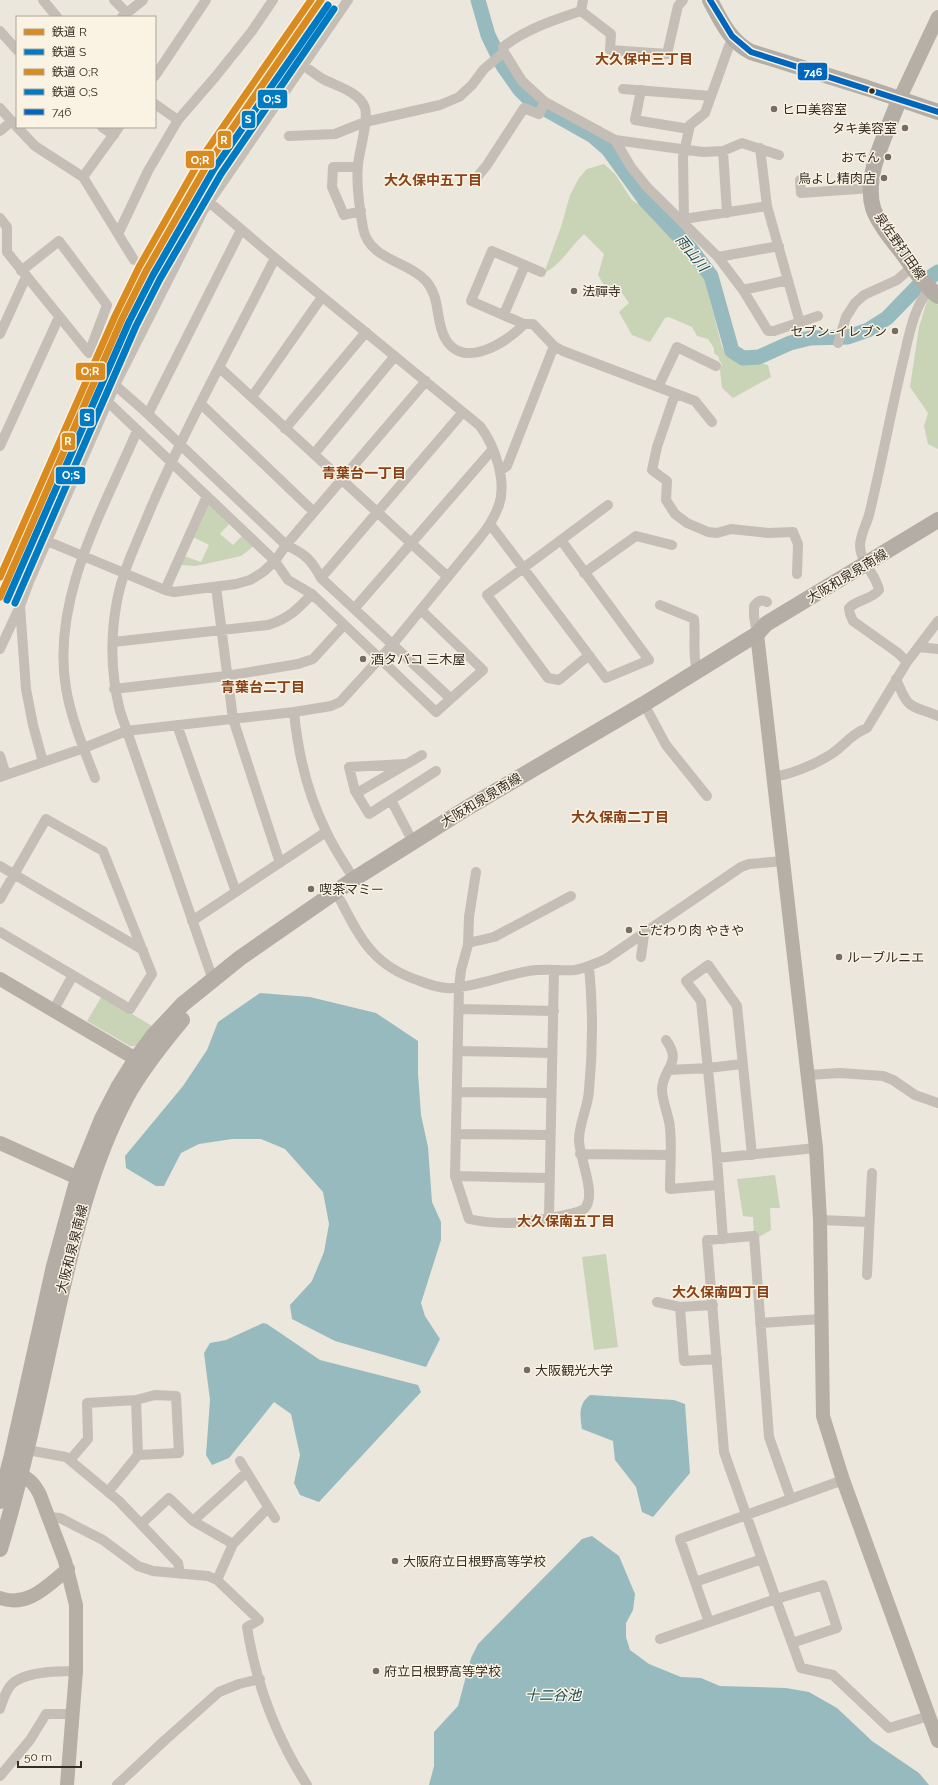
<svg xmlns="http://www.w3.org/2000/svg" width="938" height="1785" font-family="Raleway,'Noto Sans JP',sans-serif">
  <rect width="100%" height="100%" fill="#ece7dc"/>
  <path fill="#c9d3b5" d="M 604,164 L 615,174 L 632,200 L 638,204 L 641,202 L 689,255 L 704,277 L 722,347 C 738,372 747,359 768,365 L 771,377 L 733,398 L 722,388 L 720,370 L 722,364 L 719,360 L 719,357 L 714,353 L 714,348 L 708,339 L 697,336 L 692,327 L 669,317 L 665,318 L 650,342 L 632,335 L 619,312 L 629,303 C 621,291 621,289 606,289 L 598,275 L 604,254 L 584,234 C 570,247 561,265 544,273 L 561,227 L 570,195 L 579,178 L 587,169 Z
    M 928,298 L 935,301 L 938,305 L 938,449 L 928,444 L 924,426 L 928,413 L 910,387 L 919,327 Z
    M 209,503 L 230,523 L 220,534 L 233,545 L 243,535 L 254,546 L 241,556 L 196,566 L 180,565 L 184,556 L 201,562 L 209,545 L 193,537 L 207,504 Z
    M 102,996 L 152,1026 L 136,1046 L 130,1046 L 87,1021 Z
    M 775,1175 L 780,1208 L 770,1208 L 771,1230 L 754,1240 L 753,1217 L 743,1216 L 737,1179 Z
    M 606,1254 L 618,1347 L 594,1350 L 582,1257 Z"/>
  <path fill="#97babe" d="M 260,993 L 310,997 L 376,1013 L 418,1041 L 418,1073 L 421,1115 L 428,1147 L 432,1202 L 441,1222 L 441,1240 L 421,1303 L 425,1316 L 440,1339 L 426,1367 L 335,1341 L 292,1319 L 290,1305 L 312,1281 L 324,1252 L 329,1224 L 323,1192 L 285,1149 L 261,1139 L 232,1139 L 199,1144 L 181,1153 L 164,1186 L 156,1186 L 126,1168 L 125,1156 L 183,1086 L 207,1050 L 218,1022 Z
    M 263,1323 L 267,1324 L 320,1360 L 418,1385 L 421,1392 L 319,1502 L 300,1495 L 294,1483 L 300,1455 L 291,1414 L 274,1402 L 229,1458 L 212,1465 L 206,1455 L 210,1400 L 204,1353 L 210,1343 L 226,1340 Z
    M 590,1395 L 674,1400 L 685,1404 L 690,1473 L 653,1517 L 642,1512 L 636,1487 L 615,1460 L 613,1441 L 582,1429 C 580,1416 578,1404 590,1395 Z
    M 592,1536 L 619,1556 L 635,1594 L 633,1610 L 626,1623 L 626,1637 L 630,1650 L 649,1664 L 681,1677 L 701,1678 L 720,1686 L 786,1688 L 809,1692 L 837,1708 L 872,1741 L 919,1773 L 929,1785 L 429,1785 L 434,1766 L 434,1732 L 458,1706 L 471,1658 L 478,1644 L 582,1539 Z"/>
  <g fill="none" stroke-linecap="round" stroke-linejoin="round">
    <path stroke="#97babe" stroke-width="15" d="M 478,0 L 488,35 L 503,66 L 520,90 L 531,101 L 593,136 L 608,149 L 645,200 L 691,249 L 711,276 L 732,351 L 743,358 L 759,357 L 790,343 L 810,338 L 848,337 L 868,330 L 887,318 L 920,284 L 938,272"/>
    <path stroke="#c4beb6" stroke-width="10" d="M 43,0 L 57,17
      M 114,0 L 127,13
      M 581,11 C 554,20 526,29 503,47 L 504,52 L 522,81 L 545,102 L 615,140 L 631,167 L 647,187 L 718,257 L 743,290 L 768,331 L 774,331 L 818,316
      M 581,11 L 611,34 L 610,50 L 667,54 L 678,6 L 683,0
      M 581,11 L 583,0
      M 122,17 L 143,0
      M 0,31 L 17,50
      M 303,65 C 310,70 316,75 323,79 C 336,86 360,92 365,108 C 369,120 359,151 358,165 C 356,182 360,211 363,228 C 369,260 408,261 426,281 C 441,298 435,320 445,338 C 462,371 508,342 524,324
      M 155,76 L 206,0
      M 623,89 L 711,96
      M 641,90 L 635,120 L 689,129
      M 155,104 L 178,120
      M 0,108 L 17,127
      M 17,127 L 35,146 L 83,177 L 134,260
      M 102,127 L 114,135
      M 0,131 L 12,121
      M 289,136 L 335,134 L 365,122 L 440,105 L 459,97 L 472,85 L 484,69 L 504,52
      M 615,140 L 703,152 L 723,151 L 742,143 L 779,155
      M 760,148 L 767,206 L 800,323
      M 723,151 L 727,213
      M 357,167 L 333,167 L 332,187 L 344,215 L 361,211
      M 83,177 L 119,127
      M 800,180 L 801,193 L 871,188
      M 473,182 L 487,165 L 524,108 L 539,114 L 545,102
      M 0,218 L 7,227 L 7,252 L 89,353 L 107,305 L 59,241 L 21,271
      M 684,219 L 683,157 L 690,125 L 705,113 L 729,46 L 734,39
      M 683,221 L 684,219 L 767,206
      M 118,234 L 148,171 L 178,120 L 216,76 L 252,31 L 273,0
      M 718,257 L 779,246
      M 541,272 L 492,251 L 471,301 L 524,324 L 533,324 L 554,346 L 563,351 L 695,401 L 712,422
      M 743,290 L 788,280
      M 504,314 L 525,265
      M 0,334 L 26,277
      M 838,343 L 846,317 L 855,303 L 864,295 L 897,280 L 912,267
      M 220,368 L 448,577
      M 115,385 L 148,414 L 286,545 C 305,554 311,559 321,578 L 450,698
      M 658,387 L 677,347 L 716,366
      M 675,394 L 657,447 L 652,470 L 667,481 L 666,500 L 675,514 L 687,523 L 708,532 L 717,533 L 731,529 L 768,533 L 793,532 L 798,544 L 797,574
      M 252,397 L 322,297
      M 108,402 L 275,561 L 288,580 L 312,594 L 436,712 L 483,670 L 421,610
      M 201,404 L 314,512
      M 148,414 L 241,230
      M 285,429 L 366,332
      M 0,446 L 59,317
      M 314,454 L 395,356
      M 500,471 L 507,466 L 554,346
      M 490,524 L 606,678 L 649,660 L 561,540
      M 47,541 L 165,590 L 174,592 L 236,584 L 250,580 L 263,572 L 275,561 L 286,545 L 314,512 L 426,381
      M 584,573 L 636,536 L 672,545
      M 321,578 L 463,412
      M 216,587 L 233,719 L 280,863
      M 165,590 L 207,496
      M 660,605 L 694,619 C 696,638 692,651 697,671
      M 354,609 L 493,449
      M 757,634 L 754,616 L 754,606 C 758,601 761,599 767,602
      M 113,642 L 268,625 C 289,618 297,610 312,594
      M 918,647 L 938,649
      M 0,649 L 20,606
      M 588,656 L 559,680 L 548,678 L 487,595 L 608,505
      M 907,662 L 898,653 L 853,621 L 850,614 L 849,608 C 858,599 871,600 879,590 C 876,574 860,562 860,546 C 860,534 868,522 870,511 C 882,461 891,411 903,361 C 909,336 913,308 930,288
      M 896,679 C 909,711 909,704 938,716
      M 114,689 L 226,676 L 298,664 L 313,659 L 344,625
      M 644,704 L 666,745 L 707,796
      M 294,712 C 298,754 307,793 326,831 C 333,847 344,863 354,879
      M 177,725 L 236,892
      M 0,756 L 6,775
      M 43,762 L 33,725 L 26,689 L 20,606 L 29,582 L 115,385 L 203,211 L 348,0
      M 405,764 L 349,767 L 355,791 L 369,814 L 436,771
      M 0,777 L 84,748 L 126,731 L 294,712 L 331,706 L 340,702 L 392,645 L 482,535 C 489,526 495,516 499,505 C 507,481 495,446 480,426 L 275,258 L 209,202
      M 774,777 C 794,773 812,766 830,755 C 843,747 852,733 867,728 L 907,662 L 938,621
      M 95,778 C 84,749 71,719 66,688 C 51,599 103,510 137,431
      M 357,793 L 422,755
      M 391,800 L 413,842
      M 0,866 L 143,950
      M 476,872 L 469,917 L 468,945 L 461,970 L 459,987 L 455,1176 L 469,1219 C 482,1222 496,1223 508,1223 C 520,1223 578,1215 585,1208 C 597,1195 579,1157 579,1140 C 579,1123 588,1108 589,1090 C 593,1049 593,1007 589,966
      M 336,892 C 359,935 370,965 420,981 C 430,985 442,989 452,988 C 478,986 504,975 529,971 C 544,968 560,971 575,970 C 586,968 596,963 606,959 L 741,867 L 749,864 L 784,861
      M 0,899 L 46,819 L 103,851 L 152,974 L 130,1009 L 0,932
      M 192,921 L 326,832
      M 468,943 L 494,937 L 571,896
      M 641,957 L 644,935
      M 213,980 L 120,711 C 111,675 110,638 117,601 C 123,569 138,540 150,510 C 187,424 233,342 275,258
      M 460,1009 L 554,1011
      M 53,1011 L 73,975
      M 666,1040 C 683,1063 663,1068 662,1089 C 662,1102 669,1115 670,1128 C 672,1148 670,1169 670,1189 L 718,1185
      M 459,1051 L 552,1053
      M 669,1070 L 708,1068 L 742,1064
      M 808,1075 L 840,1073 L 883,1076 L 893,1080 L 915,1095 L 938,1103
      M 458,1092 L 551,1093
      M 456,1134 L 550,1135
      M 580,1154 L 669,1155
      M 717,1158 L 816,1148
      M 455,1176 L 549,1178
      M 549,1217 L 554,971
      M 820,1220 L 869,1222
      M 723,1239 L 717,1158 L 701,1001 L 686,981 L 708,965 L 737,1006 L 752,1155
      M 867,1275 L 872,1173
      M 657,1302 L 680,1307
      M 713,1305 L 680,1307 L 684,1361 L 717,1359
      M 760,1323 L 821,1319
      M 27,1450 L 66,1457 L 119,1501 L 178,1563 L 180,1574
      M 70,1460 L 88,1439 L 87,1403 L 136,1400 L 138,1455
      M 240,1461 L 275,1518
      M 108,1492 L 138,1455 L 179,1453 L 176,1396 L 155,1395 L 136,1400
      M 49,1517 L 60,1518 L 103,1540 L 138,1566 L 153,1571 L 208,1576 L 217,1580 L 259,1620 L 247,1627 C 256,1683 276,1737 307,1785
      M 193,1521 L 247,1472
      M 141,1524 L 169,1498 L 193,1521 L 233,1544
      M 217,1580 L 233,1544 L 268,1508
      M 695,1582 L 762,1559
      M 709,1622 L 680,1539 L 843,1480
      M 660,1639 L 776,1599 L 724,1452 L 707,1240 L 754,1236 L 769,1437 L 791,1499
      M 792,1643 L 837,1628 L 823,1585 L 776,1599 L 801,1668 L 833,1675 L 889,1728 L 929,1716
      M 0,1709 C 2,1702 6,1692 10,1686 C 22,1671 59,1671 76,1671
      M 0,1776 L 30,1740 L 46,1714 L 73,1714
      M 117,1785 L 164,1741 L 219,1692 L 239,1684 L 260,1679"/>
    <path stroke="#b5afa6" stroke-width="14" d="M 899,100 L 938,17
      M 757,634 L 816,1148 L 820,1220 L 823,1416 L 843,1480 L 938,1741
      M 0,979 L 136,1059
      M 0,1143 L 87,1182
      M 21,1475 C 31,1480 35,1485 40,1495 L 65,1561 L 76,1605 L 76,1671 L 67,1785
      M 0,1598 C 28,1608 47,1586 68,1569"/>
    <path stroke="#b3ada5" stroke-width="16" d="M 710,0 C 721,21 730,41 751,52 L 867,88 L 938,112
      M 899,100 C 888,131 863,174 873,208 C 878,223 891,239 901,251 C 912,266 923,284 938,296
      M 0,1501 L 12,1455 L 54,1266 L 78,1178 L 102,1119 L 119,1086 L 136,1059 L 153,1036 L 183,1004 L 240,958 L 354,879 L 467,808 L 644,704 L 757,634 L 766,624 L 938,520
      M 0,1549 C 23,1473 39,1395 56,1317 C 73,1241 90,1165 127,1096 C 142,1069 162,1044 182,1020"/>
    <g stroke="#faf2e2" stroke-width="9">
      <path id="bus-1" d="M 710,0 L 732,36 L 751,52 L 938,112"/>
    </g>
    <use href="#bus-1" stroke="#0065bd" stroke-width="6"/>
    <g stroke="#faf2e2" stroke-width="10">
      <path id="rail-1" d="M 0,597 L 122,319 L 146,271 L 207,165 L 321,0"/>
    </g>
    <g stroke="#faf2e2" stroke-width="10">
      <path id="rail-2" d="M 7,600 L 129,322 L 153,275 L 214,169 L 328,5"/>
    </g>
    <g stroke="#faf2e2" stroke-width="10">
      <path id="rail-3" d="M 0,577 L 115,316 L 139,267 L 200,160 L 311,0"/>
    </g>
    <g stroke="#faf2e2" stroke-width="10">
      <path id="rail-4" d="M 15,603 L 136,326 L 160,279 L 221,174 L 334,9"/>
    </g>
    <use href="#rail-1" stroke="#da8b20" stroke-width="7"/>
    <use href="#rail-2" stroke="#007ac2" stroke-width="7"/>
    <use href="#rail-3" stroke="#da8b20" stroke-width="7"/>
    <use href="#rail-4" stroke="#007ac2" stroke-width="7"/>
  </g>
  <circle fill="#352c24" stroke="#faf2e2" stroke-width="1.5" cx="872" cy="91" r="3.5"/>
  <g fill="#756d64" stroke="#faf2e2" stroke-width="1.5">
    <circle cx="774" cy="109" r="4"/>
    <circle cx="905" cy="128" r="4"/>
    <circle cx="888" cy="157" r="4"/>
    <circle cx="884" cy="178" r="4"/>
    <circle cx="574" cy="291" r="4"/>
    <circle cx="895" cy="331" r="4"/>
    <circle cx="363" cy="659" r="4"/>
    <circle cx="311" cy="889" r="4"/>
    <circle cx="629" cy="930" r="4"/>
    <circle cx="839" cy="957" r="4"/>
    <circle cx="527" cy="1370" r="4"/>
    <circle cx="395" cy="1561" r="4"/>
    <circle cx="376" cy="1671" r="4"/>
  </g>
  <g text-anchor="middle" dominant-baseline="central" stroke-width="3" stroke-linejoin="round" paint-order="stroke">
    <g font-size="13" fill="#352c24" stroke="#faf2e2" text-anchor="start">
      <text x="782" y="109">ヒロ美容室</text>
      <text x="897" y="128" text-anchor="end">タキ美容室</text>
      <text x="880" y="157" text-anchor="end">おでん</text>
      <text x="876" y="178" text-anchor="end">鳥よし精肉店</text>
      <text x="582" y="291">法禪寺</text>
      <text x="887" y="331" text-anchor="end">セブン-イレブン</text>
      <text x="371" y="659">酒タバコ 三木屋</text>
      <text x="319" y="889">喫茶マミー</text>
      <text x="637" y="930">こだわり肉 やきや</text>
      <text x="847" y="957">ルーブルニエ</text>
      <text x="535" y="1370">大阪観光大学</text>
      <text x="403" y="1561">大阪府立日根野高等学校</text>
      <text x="384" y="1671">府立日根野高等学校</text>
    </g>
    <g font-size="13" fill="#352c24" stroke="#faf2e2">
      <text transform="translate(900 246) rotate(55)">泉佐野打田線</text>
      <text transform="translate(847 576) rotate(-31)">大阪和泉泉南線</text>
      <text transform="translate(481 800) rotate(-31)">大阪和泉泉南線</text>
      <text transform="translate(72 1249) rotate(-76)">大阪和泉泉南線</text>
    </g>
    <g font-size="14" font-weight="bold" fill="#894218" stroke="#faf2e2">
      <text x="644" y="59">大久保中三丁目</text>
      <text x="433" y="180">大久保中五丁目</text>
      <text x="364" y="473">青葉台一丁目</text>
      <text x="263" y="687">青葉台二丁目</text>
      <text x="620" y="817">大久保南二丁目</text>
      <text x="566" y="1221">大久保南五丁目</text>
      <text x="721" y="1292">大久保南四丁目</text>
    </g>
    <g font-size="14" font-style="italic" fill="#174c59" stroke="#faf2e2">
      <text transform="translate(692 253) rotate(51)">雨山川</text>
      <text x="553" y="1695">十二谷池</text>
    </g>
  </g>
  <g stroke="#faf2e2" stroke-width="1.5">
    <rect x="797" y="62" width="31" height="19" rx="4" fill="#0065bd"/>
    <rect x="257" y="89" width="31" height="20" rx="4" fill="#007ac2"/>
    <rect x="241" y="110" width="15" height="19" rx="4" fill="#007ac2"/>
    <rect x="217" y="130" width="15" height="19" rx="4" fill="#da8b20"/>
    <rect x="185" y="150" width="30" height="19" rx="4" fill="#da8b20"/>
    <rect x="75" y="362" width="31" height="19" rx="4" fill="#da8b20"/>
    <rect x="79" y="408" width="16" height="19" rx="4" fill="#007ac2"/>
    <rect x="61" y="432" width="15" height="19" rx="4" fill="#da8b20"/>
    <rect x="55" y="466" width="31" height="19" rx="4" fill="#007ac2"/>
  </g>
  <g font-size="11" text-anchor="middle" font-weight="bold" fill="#fff">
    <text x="813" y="76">746</text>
    <text x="272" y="103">O;S</text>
    <text x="248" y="123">S</text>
    <text x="224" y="144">R</text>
    <text x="200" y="164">O;R</text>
    <text x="90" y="375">O;R</text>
    <text x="87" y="421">S</text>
    <text x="68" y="445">R</text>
    <text x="71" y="479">O;S</text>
  </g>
  <rect x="16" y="16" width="140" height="112" fill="#faf2e2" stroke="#aba396"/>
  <rect x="24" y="29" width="20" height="6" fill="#da8b20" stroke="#aba396"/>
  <text x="52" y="36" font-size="12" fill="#352c24">鉄道 R</text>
  <rect x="24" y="49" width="20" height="6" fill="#007ac2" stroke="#aba396"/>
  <text x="52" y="56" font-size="12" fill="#352c24">鉄道 S</text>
  <rect x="24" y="69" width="20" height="6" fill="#da8b20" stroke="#aba396"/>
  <text x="52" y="76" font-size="12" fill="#352c24">鉄道 O;R</text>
  <rect x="24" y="89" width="20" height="6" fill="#007ac2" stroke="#aba396"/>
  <text x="52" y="96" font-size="12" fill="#352c24">鉄道 O;S</text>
  <rect x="24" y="109" width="20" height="6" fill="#0065bd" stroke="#aba396"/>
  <text x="52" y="116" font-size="12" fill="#352c24">746</text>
  <path d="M18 1761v6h63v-6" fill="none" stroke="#352c24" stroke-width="2"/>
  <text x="24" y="1761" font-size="12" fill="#352c24" stroke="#faf2e2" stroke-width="3" paint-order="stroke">50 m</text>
</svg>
